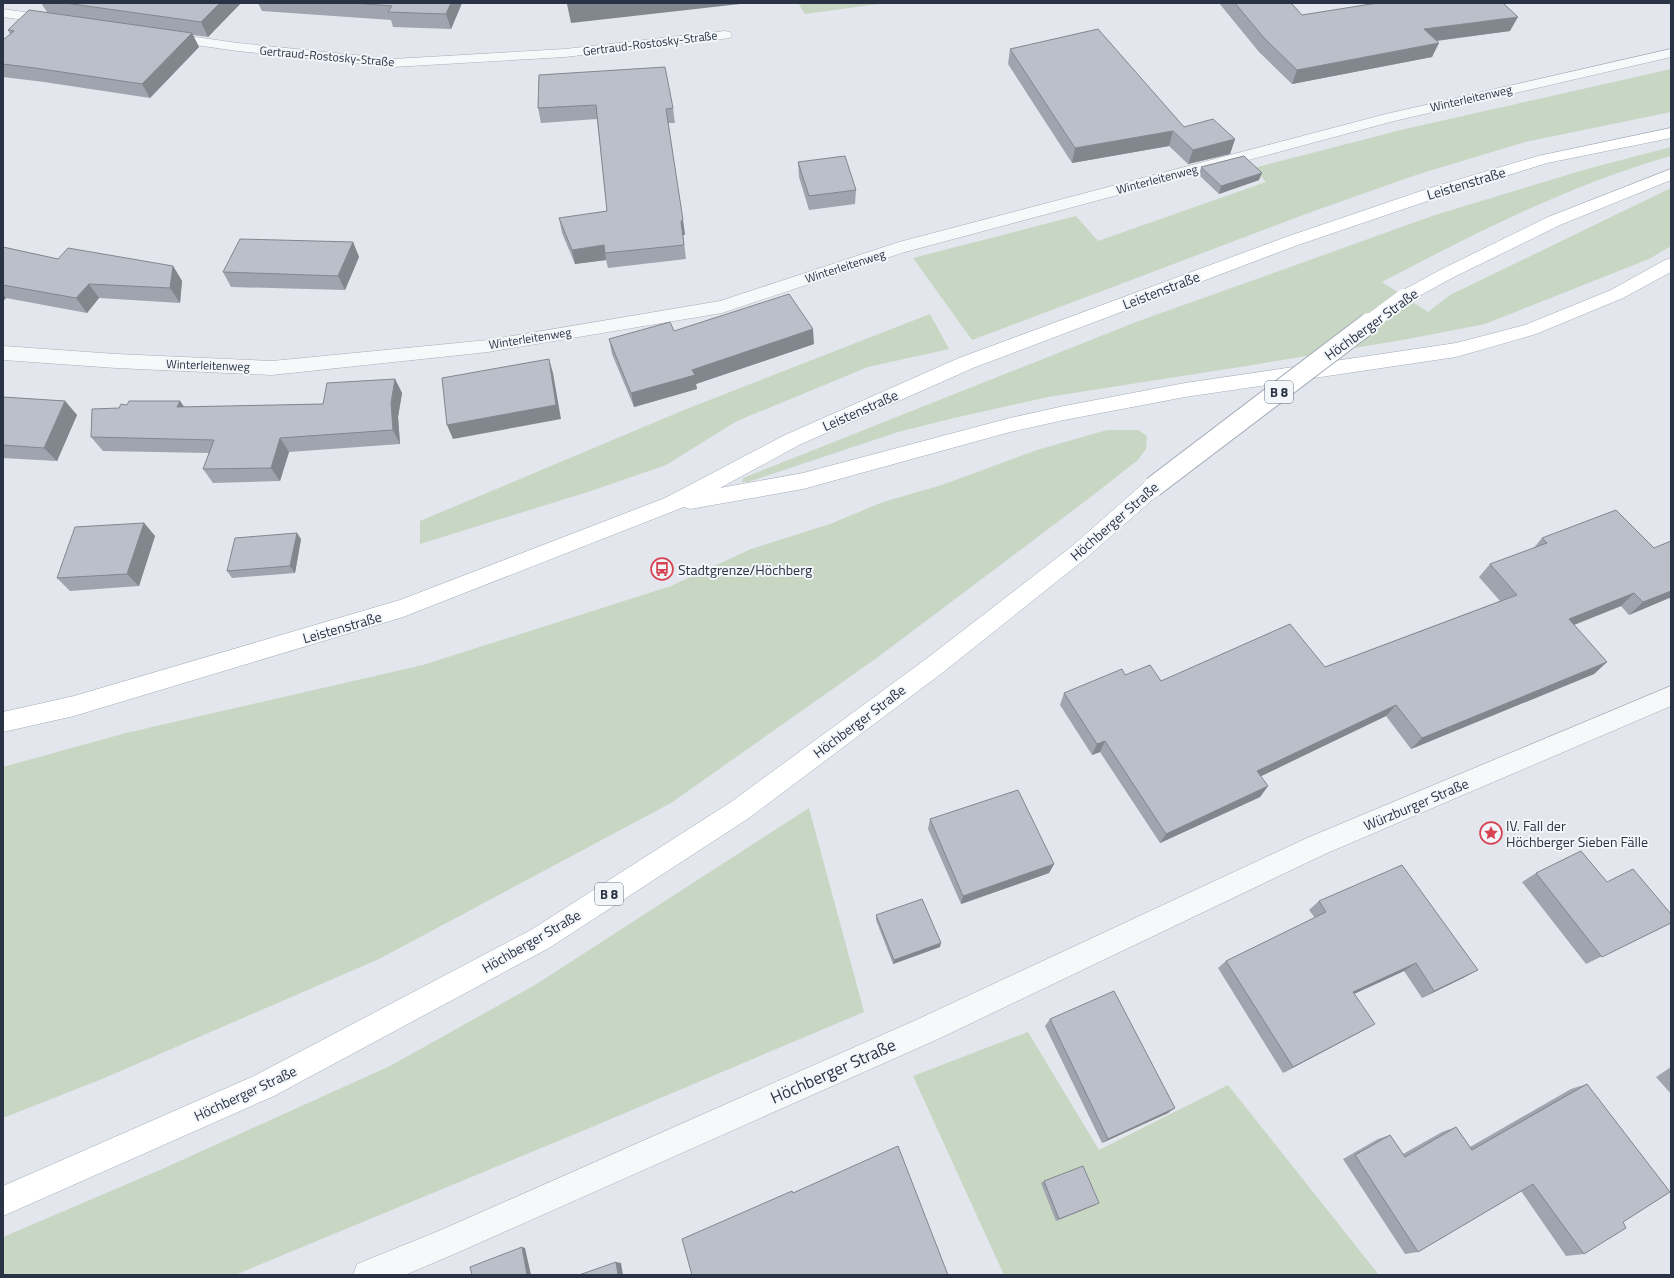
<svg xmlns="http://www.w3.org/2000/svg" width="1674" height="1278" font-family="'Titillium Web',sans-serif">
  <rect width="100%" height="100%" fill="#e3e6ec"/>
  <path fill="#c8d6c4" d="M 798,3 L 885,3 L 805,14 Z
    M 1671,69 L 1671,112 L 1525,142 L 1416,175 L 1314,211 L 972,340 L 913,258 L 1076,216 L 1098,241 L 1266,182 L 1253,168 L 1405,129 Z
    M 1671,147 L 1671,156 C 1569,185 1475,233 1382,282 L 1428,312 L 1450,295 L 1671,188 L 1671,246 L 1649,259 L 1485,324 L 1408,339 L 1246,366 L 1048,397 L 954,418 L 898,432 L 748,482 L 742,482 L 743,478 L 1136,322 L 1332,252 L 1435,215 L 1587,169 Z
    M 930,314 L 949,349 L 868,367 L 737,421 L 666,465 L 594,490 L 420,544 L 420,521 L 684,410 Z
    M 1107,430 L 1138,430 L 1147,436 L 1146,449 L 1138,460 L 1092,496 L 878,657 L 671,803 L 379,959 L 102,1079 L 3,1118 L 3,767 L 126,733 L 423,665 L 671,586 L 751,549 L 830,524 L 883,502 L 942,485 L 1037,450 Z
    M 809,808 L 864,1012 L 580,1132 L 235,1275 L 3,1275 L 3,1237 L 160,1170 L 390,1066 L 535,985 Z
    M 1028,1032 L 1099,1150 L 1228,1085 L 1379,1275 L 1004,1275 L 913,1076 Z"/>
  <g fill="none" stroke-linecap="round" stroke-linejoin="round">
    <g stroke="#a8adb7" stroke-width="1">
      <path id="minor" d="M 3,9 L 52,16 L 57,17 L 59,20 L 57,23 L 52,24 L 3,17 Z
        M 725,31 L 730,32 L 732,35 L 730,38 L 565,57 L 393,67 L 238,51 L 167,41 L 162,40 L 160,37 L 162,34 L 167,33 L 238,43 L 393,59 L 565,49 Z
        M 1671,49 L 1671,57 L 1394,121 L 905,252 L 722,313 L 488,352 L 272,375 L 116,368 L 3,360 L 3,346 L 116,354 L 272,361 L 488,340 L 720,301 L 899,242 L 1386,114 Z
        M 1671,686 L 1671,706 L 1325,854 L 936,1040 L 459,1252 L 405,1275 L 353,1275 L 357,1264 L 441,1230 L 916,1020 L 1307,838 Z"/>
    </g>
    <g stroke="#a2aab9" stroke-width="1">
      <path id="major" d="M 1671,128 L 1671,138 L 1547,163 L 1439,197 L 1298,245 L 973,368 L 799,445 L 720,488 L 803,473 L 1010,418 L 1064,406 L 1185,383 L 1456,343 L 1525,325 L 1611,290 L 1665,260 L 1671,258 L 1671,272 L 1623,298 L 1536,334 L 1456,357 L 1185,397 L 1064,420 L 1010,432 L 803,489 L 690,509 L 684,507 L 403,617 L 74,716 L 3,732 L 3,712 L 74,696 L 400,600 L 665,498 L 785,435 L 959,358 L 1286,237 L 1427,189 L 1538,156 Z
        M 1671,169 L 1671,180 L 1560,225 L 1452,278 L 1410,301 L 1404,303 L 1398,301 L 1395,297 L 1398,293 L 1440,270 L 1548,217 Z
        M 1153,479 L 1160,481 L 1163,487 L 1160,493 L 1085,559 L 942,673 L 749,818 L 549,948 L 274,1096 L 3,1216 L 3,1186 L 254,1076 L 531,930 L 731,802 L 926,659 L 1071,547 L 1146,481 Z"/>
    </g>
    <use href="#minor" fill="#f7f8fa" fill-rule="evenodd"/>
    <use href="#major" fill="#fff" fill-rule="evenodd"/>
    <g stroke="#a2aab9" stroke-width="16" stroke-linecap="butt">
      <path id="major-bridge-far1" d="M 1368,324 L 1404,297"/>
    </g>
    <g stroke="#a2aab9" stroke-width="22" stroke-linecap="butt">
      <path id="major-bridge" d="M 1153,487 L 1369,323"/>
    </g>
    <use href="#major-bridge-far1" stroke="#fff" stroke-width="16"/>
    <use href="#major-bridge" stroke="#fff" stroke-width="20"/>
  </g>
  <path fill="#a0a4ae" d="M 41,3 L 241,3 L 208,37 L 193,35 L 199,47 L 150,98 L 44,82 L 3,77 L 3,40 L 10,34 L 8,30 L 47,12 Z
    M 258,3 L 462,3 L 451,29 L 393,27 L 391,20 L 262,11 Z
    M 1219,3 L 1291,3 L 1302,15 L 1510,31 L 1437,41 L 1432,57 L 1292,84 L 1259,52 Z
    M 1010,49 L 1184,127 L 1235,139 L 1230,154 L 1188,164 L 1169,146 L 1072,163 L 1008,64 Z
    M 539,75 L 673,108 L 675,123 L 668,123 L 685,235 L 683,235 L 686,259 L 608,268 L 606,260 L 575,264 L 562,233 L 559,218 L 607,211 L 597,119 L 541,123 L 538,108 Z
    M 798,162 L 856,190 L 855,204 L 809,210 L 799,177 Z
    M 1201,167 L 1259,180 L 1219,194 L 1199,175 Z
    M 353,242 L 359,257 L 345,290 L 231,287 L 223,272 Z
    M 3,247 L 58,259 L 173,266 L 182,281 L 180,303 L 99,298 L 87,313 L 6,298 L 3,301 Z
    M 609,339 L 814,344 L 696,384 L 697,389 L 634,407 L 612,354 Z
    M 395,379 L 402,393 L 398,417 L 400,444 L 289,452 L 280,481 L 213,483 L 203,469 L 209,453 L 103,451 L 91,437 L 119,408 L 127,405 L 180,401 L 184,407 L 323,404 Z
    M 3,397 L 65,401 L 77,415 L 57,461 L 3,458 Z
    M 144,523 L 155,536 L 139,586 L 70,591 L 57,578 Z
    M 1542,538 L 1654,548 L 1671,541 L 1671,600 L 1669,598 L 1629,615 L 1621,606 L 1574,625 L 1607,662 L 1594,674 L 1411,749 L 1386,716 L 1260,776 L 1268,786 L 1260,797 L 1160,843 L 1100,752 L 1092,755 L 1060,705 L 1064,693 L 1125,675 L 1161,681 L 1325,667 L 1500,601 L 1479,577 L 1490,564 L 1533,549 Z
    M 301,539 L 295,573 L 232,578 L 227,571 Z
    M 930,819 L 1054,864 L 1049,873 L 961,904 L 928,829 Z
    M 1536,873 L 1607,882 L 1671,923 L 1586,964 L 1522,882 Z
    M 1319,901 L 1465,977 L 1422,998 L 1404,971 L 1354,994 L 1364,1030 L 1283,1073 L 1218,968 L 1226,961 L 1315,918 L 1309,910 Z
    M 876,915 L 940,947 L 893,964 L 876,920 Z
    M 1050,1019 L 1168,1113 L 1102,1143 L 1045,1026 Z
    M 1671,1067 L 1671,1094 L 1656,1077 Z
    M 1587,1084 L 1623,1222 L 1584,1254 L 1566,1256 L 1521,1191 L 1418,1252 L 1405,1254 L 1343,1159 L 1378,1139 L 1390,1135 L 1403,1154 L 1442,1132 L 1456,1127 L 1470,1147 L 1571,1089 Z
    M 1044,1181 L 1096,1205 L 1056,1221 L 1041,1183 Z"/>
  <path fill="#82868d" d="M 220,3 L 241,3 L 208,37 L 201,22 Z
    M 451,3 L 462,3 L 451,29 L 446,14 Z
    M 580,3 L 749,3 L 571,23 L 567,4 Z
    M 1518,17 L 1510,31 L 1418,43 L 1424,29 Z
    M 192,33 L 199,47 L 150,98 L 142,84 Z
    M 1439,43 L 1432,57 L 1292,84 L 1297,70 Z
    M 1173,131 L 1169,146 L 1072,163 L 1075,148 Z
    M 1235,139 L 1230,154 L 1188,164 L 1193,150 Z
    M 1262,173 L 1259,180 L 1219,194 L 1221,186 Z
    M 683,220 L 685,235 L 683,235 L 681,221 Z
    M 353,242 L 359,257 L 345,290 L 338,276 Z
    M 604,245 L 606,260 L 575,264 L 572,250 Z
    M 173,266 L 182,281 L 180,303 L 170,288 Z
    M 89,284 L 99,298 L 87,313 L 76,298 Z
    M 3,295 L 6,298 L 3,301 Z
    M 813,329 L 814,344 L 696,384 L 697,389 L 634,407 L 631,393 L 692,370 Z
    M 549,359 L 553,373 L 561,419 L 453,439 L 447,425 Z
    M 395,379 L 402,393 L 398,417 L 400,444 L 393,430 L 391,403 Z
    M 65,401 L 77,415 L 57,461 L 44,448 Z
    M 180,401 L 190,415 L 177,407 Z
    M 280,438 L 289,452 L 280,481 L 271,468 Z
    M 144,523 L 155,536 L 139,586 L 127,574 Z
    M 297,533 L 301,539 L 295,573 L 290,566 Z
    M 1671,591 L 1671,597 L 1669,598 L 1629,615 L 1643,602 Z
    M 1634,593 L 1621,606 L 1556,632 L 1569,619 Z
    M 1607,662 L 1594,674 L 1411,749 L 1422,738 Z
    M 1396,705 L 1386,716 L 1249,782 L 1257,771 Z
    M 1105,741 L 1100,752 L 1092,755 L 1097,744 Z
    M 1268,786 L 1260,797 L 1160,843 L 1166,834 Z
    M 1054,864 L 1049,873 L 961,904 L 963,896 Z
    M 941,943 L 940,947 L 893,964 L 894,960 Z
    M 1416,963 L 1404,971 L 1343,999 L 1353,992 Z
    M 1478,970 L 1465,977 L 1422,998 L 1434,991 Z
    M 1375,1024 L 1364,1030 L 1283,1073 L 1293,1067 Z
    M 1175,1108 L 1168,1113 L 1102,1143 L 1108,1139 Z
    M 522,1247 L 525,1248 L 531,1275 L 527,1275 Z
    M 616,1262 L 621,1263 L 623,1275 L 618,1275 Z"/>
  <path fill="#babfca" stroke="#82868d" d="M 65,3 L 220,3 L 201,22 Z
    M 354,3 L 451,3 L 446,14 L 388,12 L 392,6 Z
    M 567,3 L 580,3 L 567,4 Z
    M 1235,3 L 1291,3 L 1302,15 L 1377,3 L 1503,3 L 1518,17 L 1424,29 L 1439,43 L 1297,70 L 1264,38 Z
    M 29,10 L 192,33 L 142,84 L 35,68 L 3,64 L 3,40 L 14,31 L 8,30 Z
    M 1098,29 L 1184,127 L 1213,119 L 1235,139 L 1193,150 L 1173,131 L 1075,148 L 1010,49 Z
    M 665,67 L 673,108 L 666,109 L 683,220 L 681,221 L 684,245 L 605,253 L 604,245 L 572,250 L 559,218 L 607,211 L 596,105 L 538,108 L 539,75 Z
    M 845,156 L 856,190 L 809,196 L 798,162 Z
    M 1244,156 L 1262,173 L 1221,186 L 1201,167 Z
    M 240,239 L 353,242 L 338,276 L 223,272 Z
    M 3,247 L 58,259 L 68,248 L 173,266 L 170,288 L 89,284 L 76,298 L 3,285 Z
    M 789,294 L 813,329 L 692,370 L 695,375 L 631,393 L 609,339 L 670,322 L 674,331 Z
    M 549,359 L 556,405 L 447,425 L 442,378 Z
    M 395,379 L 391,403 L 393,430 L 280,438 L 271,468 L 203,469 L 214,440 L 91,437 L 92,409 L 119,408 L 121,404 L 127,405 L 129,401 L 180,401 L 177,407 L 323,404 L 327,383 Z
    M 3,397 L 65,401 L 44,448 L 3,445 Z
    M 1616,510 L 1654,548 L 1671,541 L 1671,591 L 1643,602 L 1634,593 L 1569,619 L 1607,662 L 1422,738 L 1396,705 L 1257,771 L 1268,786 L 1166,834 L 1105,741 L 1097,744 L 1064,693 L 1122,669 L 1125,675 L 1150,665 L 1161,681 L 1290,624 L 1325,667 L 1517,595 L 1490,564 L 1547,543 L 1542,538 Z
    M 144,523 L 127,574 L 57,578 L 75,527 Z
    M 297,533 L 290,566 L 227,571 L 235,538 Z
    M 1018,790 L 1054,864 L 963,896 L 930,819 Z
    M 1581,851 L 1607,882 L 1633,869 L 1671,914 L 1671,923 L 1602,957 L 1536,873 Z
    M 1402,865 L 1478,970 L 1434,991 L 1416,963 L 1353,992 L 1375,1024 L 1293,1067 L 1226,961 L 1326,912 L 1319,901 Z
    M 922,899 L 941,943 L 894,960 L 876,915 Z
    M 1114,991 L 1175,1108 L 1108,1139 L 1050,1019 Z
    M 1587,1084 L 1670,1192 L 1623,1222 L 1626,1228 L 1584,1254 L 1533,1184 L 1418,1252 L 1355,1155 L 1390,1135 L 1405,1157 L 1456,1127 L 1472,1150 Z
    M 898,1146 L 948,1275 L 692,1275 L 682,1239 L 792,1191 L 793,1193 Z
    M 1083,1166 L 1099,1203 L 1059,1219 L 1044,1181 Z
    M 522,1247 L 527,1275 L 472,1275 L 470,1267 Z
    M 616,1262 L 618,1275 L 579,1275 Z"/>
  <defs>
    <g id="bus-ring" transform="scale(1.15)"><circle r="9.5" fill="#f3f6f9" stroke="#d64353" stroke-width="1.5"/><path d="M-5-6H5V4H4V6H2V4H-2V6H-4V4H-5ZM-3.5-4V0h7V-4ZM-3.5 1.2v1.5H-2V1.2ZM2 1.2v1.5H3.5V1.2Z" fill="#d64353"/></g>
    <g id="sight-ring" transform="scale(1.15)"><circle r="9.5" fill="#f3f6f9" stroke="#d64353" stroke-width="1.5"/><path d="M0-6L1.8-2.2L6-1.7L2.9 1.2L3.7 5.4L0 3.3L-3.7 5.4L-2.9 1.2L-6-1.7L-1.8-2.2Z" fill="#d64353"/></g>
  </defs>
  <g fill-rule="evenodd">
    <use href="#bus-ring" x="662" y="569"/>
    <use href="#sight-ring" x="1491" y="833"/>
  </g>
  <g text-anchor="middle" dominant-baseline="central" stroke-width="4" stroke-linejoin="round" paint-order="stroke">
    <g font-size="12" fill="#2a3346" stroke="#f3f6f9">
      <text transform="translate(650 43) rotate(-7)">Gertraud-Rostosky-Straße</text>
      <text transform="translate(327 56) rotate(5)">Gertraud-Rostosky-Straße</text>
      <text transform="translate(1471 98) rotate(-13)">Winterleitenweg</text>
      <text transform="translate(1157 179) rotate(-15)">Winterleitenweg</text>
      <text transform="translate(845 266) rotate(-18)">Winterleitenweg</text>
      <text transform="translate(530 338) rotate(-9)">Winterleitenweg</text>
      <text transform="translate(208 365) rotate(2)">Winterleitenweg</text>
    </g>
    <g fill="#f3f6f9" stroke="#666e7c" stroke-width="1">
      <rect x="1265" y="381" width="28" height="22" rx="3"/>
      <rect x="595" y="883" width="28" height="22" rx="3"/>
    </g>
    <g font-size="13" font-weight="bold" fill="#2a3346">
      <text x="1279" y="392">B 8</text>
      <text x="609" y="894">B 8</text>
    </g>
    <g font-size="14" fill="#2a3346" stroke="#f3f6f9">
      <text transform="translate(1466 183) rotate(-17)">Leistenstraße</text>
      <text transform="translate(1161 290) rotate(-21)">Leistenstraße</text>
      <text transform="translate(1371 324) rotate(-36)">Höchberger Straße</text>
      <text transform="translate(860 410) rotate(-24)">Leistenstraße</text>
      <text transform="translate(1114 521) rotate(-41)">Höchberger Straße</text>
      <text transform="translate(342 627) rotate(-16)">Leistenstraße</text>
      <text transform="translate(859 721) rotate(-37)">Höchberger Straße</text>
      <text transform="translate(1416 804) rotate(-23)">Würzburger Straße</text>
      <text transform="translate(531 941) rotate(-30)">Höchberger Straße</text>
      <text transform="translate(245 1093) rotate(-25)">Höchberger Straße</text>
    </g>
    <g font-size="14" fill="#2a3346" stroke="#f3f6f9" text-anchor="start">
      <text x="678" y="569">Stadtgrenze/Höchberg</text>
      <text x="1506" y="825">IV. Fall der<tspan x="1506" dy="16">Höchberger Sieben Fälle</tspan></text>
    </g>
    <g font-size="17" fill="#2a3346" stroke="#f3f6f9">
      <text transform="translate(833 1071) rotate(-24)">Höchberger Straße</text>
    </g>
  </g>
  <rect width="1674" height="1278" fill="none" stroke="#2a3346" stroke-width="8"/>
</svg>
